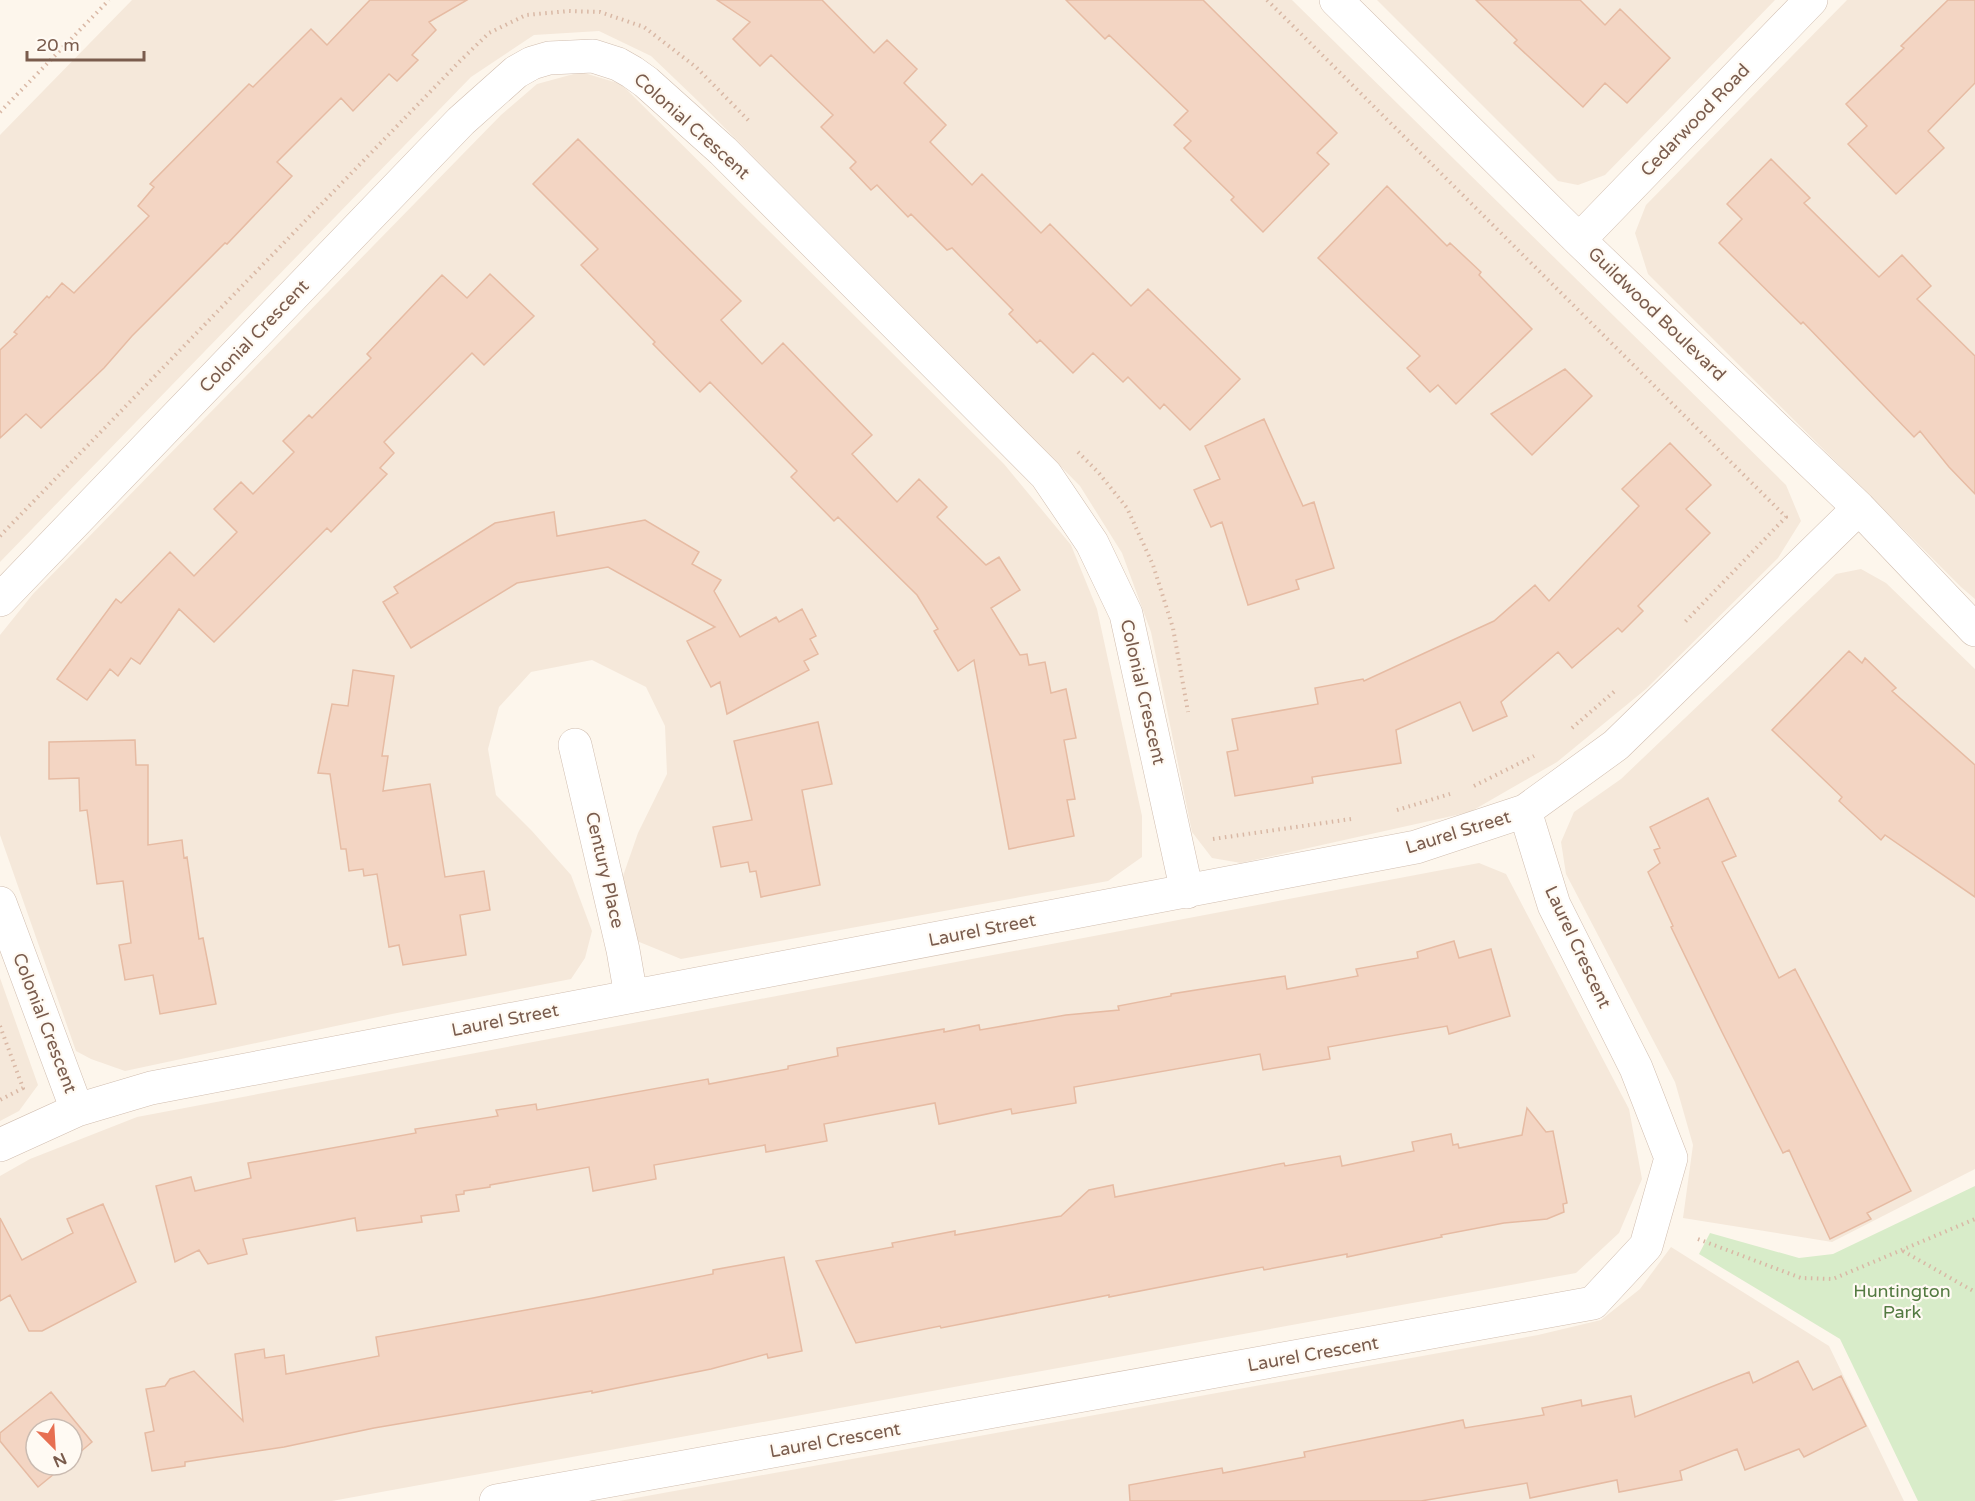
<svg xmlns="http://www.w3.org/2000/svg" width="1975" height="1501" font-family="'Varela Round',sans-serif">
  <rect width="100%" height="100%" fill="#fdf6ec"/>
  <path fill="#f5e8da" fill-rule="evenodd" d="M 132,0 L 1292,0 L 1786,485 L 1801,521 L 1778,558 L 1646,689 L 1557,762 L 1470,812 L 1241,863 L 1212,858 L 1192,832 L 1151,632 L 1122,553 L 1080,486 L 699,102 L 651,56 L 599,31 L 534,35 L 471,77 L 0,562 L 0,135 Z
    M 1377,0 L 1775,0 L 1605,175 L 1578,185 L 1558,181 Z
    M 1847,0 L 1975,0 L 1975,599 L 1961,587 L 1648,274 L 1635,233 L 1646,205 Z
    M 581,72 L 621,84 L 1004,464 L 1071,545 L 1097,609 L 1142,816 L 1142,857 L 1108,881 L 681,959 L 632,939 L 623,876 L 638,833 L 667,774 L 665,726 L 646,687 L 592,660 L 531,672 L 499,707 L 488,749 L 496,795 L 532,831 L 571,875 L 592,931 L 585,958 L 571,979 L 392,1014 L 125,1071 L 91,1059 L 76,1051 L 0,835 L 0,635 L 33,594 L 501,115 L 537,84 Z
    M 1861,569 L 1886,583 L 1975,669 L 1975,1169 L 1832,1242 L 1683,1218 L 1693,1145 L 1675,1082 L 1566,874 L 1561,842 L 1574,812 L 1621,779 L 1836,574 Z
    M 1479,863 L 1506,874 L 1629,1109 L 1642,1179 L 1619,1233 L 1576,1273 L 332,1501 L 0,1501 L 0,1176 L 30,1159 L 137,1117 ZM 36,1429 L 72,1429 L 72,1465 L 36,1465 Z
    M 0,978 L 38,1085 L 19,1111 L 0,1121 Z
    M 1671,1247 L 1829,1346 L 1904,1501 L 619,1501 L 1538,1335 L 1601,1320 L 1640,1289 Z"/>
  <path fill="#d8ecc9" d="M 1975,1186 L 1975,1501 L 1918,1501 L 1840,1339 L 1699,1254 L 1710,1233 L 1799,1258 L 1833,1254 Z"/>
  <path fill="#f3d5c3" stroke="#e6bba3" stroke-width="1.5" d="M 370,0 L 467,0 L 429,22 L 436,30 L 412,55 L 418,60 L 397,81 L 389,74 L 353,111 L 341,98 L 277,162 L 292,176 L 227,244 L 225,243 L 132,336 L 104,368 L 41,428 L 26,414 L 0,438 L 0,350 L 17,334 L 14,332 L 47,296 L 49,298 L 62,283 L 74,293 L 149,216 L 138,206 L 154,187 L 150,184 L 249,84 L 253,87 L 311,29 L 327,45 Z
    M 717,0 L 822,0 L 874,53 L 887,40 L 917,69 L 904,83 L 946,125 L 930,142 L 972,185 L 982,174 L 1041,233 L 1050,224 L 1131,306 L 1148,289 L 1240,379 L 1190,430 L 1164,404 L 1160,409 L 1128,377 L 1123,382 L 1093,353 L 1073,373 L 1040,340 L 1037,343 L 1009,314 L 1013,310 L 952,248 L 947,250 L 911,214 L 908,217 L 877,185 L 871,190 L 850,168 L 856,162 L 821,127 L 833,115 L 771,55 L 760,66 L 733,39 L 750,22 Z
    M 1066,0 L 1203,0 L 1337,133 L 1317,153 L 1329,164 L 1263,232 L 1231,200 L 1234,197 L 1184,148 L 1191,141 L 1174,125 L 1188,111 L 1109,35 L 1105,39 Z
    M 1476,0 L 1580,0 L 1605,25 L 1620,9 L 1670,58 L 1627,103 L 1605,83 L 1583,107 L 1514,43 L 1517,40 Z
    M 1948,0 L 1975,0 L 1975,83 L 1928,131 L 1944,148 L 1896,194 L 1848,144 L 1867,126 L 1846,104 L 1904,48 L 1901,46 Z
    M 578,139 L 741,301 L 721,320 L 762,364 L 783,343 L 872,435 L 852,454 L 897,502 L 919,479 L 947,507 L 937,517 L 986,565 L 999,557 L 1020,590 L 991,608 L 1020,655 L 1027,654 L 1029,665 L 1045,662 L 1051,693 L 1066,689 L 1076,738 L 1064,740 L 1075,799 L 1067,800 L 1074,836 L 1009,849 L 974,660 L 958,671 L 934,631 L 938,629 L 917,595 L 838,517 L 834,521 L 791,477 L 797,471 L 710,382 L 700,392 L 653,344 L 655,342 L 581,265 L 598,249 L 533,184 Z
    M 1771,159 L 1810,198 L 1804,203 L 1879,277 L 1902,255 L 1931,286 L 1917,299 L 1975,356 L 1975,494 L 1949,467 L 1920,431 L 1914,437 L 1803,322 L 1801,324 L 1719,243 L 1742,219 L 1727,204 Z
    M 1387,186 L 1447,246 L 1450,243 L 1481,272 L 1479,275 L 1532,329 L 1456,404 L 1438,385 L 1430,392 L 1407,368 L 1420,356 L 1318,258 Z
    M 490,274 L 534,316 L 484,365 L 472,353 L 384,442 L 394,453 L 380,468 L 387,474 L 331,532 L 327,528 L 230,626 L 214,642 L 179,609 L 140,664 L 131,658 L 118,676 L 110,669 L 87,700 L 57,679 L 116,599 L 121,603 L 170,552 L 194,576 L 237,532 L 214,509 L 241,482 L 253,494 L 294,452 L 283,441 L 309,415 L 312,418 L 371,358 L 367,354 L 442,275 L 467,298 Z
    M 1565,369 L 1592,396 L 1532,455 L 1491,414 Z
    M 1264,419 L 1303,506 L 1314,502 L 1334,568 L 1296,580 L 1299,589 L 1248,605 L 1222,522 L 1211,527 L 1194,490 L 1220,479 L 1205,446 Z
    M 1670,443 L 1711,485 L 1686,509 L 1710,533 L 1638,606 L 1643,611 L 1622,632 L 1618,628 L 1572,668 L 1558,652 L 1501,702 L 1507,716 L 1473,731 L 1460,702 L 1396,730 L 1401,763 L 1312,777 L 1313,783 L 1235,796 L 1227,752 L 1238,750 L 1232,719 L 1318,704 L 1315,688 L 1363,679 L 1364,681 L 1494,621 L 1535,585 L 1549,601 L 1639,506 L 1622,489 Z
    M 554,512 L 557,536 L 645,520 L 699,552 L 692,564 L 721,580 L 714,591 L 740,637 L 776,617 L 779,622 L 802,609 L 816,636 L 810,639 L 818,654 L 804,661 L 809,670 L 727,714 L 720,682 L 711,687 L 687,641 L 715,627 L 608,567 L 517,583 L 411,648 L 383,602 L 398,593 L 394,587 L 495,523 Z
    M 1849,651 L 1862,663 L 1865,658 L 1896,688 L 1892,691 L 1975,765 L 1975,897 L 1885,835 L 1881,840 L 1839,801 L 1842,797 L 1772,730 Z
    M 353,670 L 394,676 L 382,756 L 388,756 L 383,791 L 430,784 L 445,877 L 484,871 L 490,910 L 460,915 L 466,955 L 403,965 L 399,945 L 389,947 L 377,874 L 364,876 L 363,869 L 349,871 L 346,849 L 341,849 L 330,774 L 318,773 L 332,704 L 348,706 Z
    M 818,722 L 832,784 L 802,790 L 820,885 L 761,897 L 756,871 L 750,872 L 748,862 L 721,867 L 713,827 L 752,820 L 734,741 Z
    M 135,740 L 136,765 L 148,765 L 148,845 L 182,840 L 184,858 L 187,857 L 199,939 L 203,938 L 216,1004 L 160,1014 L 153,975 L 125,980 L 119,945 L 131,943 L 123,881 L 97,884 L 87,810 L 80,811 L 79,778 L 49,779 L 49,742 Z
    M 1708,798 L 1736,856 L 1722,862 L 1779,978 L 1795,969 L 1911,1191 L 1867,1213 L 1871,1219 L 1830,1239 L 1789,1150 L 1783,1153 L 1722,1032 L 1671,927 L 1673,926 L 1648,872 L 1660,863 L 1654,850 L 1660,848 L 1650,827 Z
    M 1454,941 L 1459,958 L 1491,949 L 1510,1016 L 1449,1034 L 1447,1026 L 1328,1047 L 1330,1059 L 1312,1062 L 1263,1070 L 1260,1054 L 1074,1087 L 1076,1103 L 1012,1114 L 1011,1109 L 939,1124 L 935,1103 L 824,1124 L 827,1141 L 766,1152 L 765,1145 L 654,1165 L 656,1179 L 593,1191 L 589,1167 L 490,1185 L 490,1187 L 464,1191 L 464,1194 L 456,1195 L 459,1211 L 421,1216 L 422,1222 L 357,1231 L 355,1218 L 243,1239 L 247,1254 L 208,1264 L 199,1250 L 175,1262 L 156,1186 L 191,1177 L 195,1191 L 251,1178 L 248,1163 L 416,1133 L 415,1129 L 498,1116 L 496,1110 L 536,1104 L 537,1110 L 708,1079 L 709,1084 L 788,1069 L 788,1066 L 838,1056 L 837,1048 L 944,1029 L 944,1032 L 979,1025 L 980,1030 L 1066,1015 L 1119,1010 L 1118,1006 L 1171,996 L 1171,994 L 1285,976 L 1287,989 L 1358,976 L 1356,969 L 1418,958 L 1417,952 Z
    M 1527,1108 L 1546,1132 L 1553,1131 L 1567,1203 L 1563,1204 L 1564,1212 L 1547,1219 L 1504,1223 L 1441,1235 L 1442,1237 L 1347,1257 L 1347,1254 L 1264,1270 L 1263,1267 L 1109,1297 L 1109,1295 L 941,1328 L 940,1326 L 856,1343 L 816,1261 L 893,1247 L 892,1243 L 955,1231 L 955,1235 L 1061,1216 L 1089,1190 L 1113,1185 L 1115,1197 L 1284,1163 L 1285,1166 L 1340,1156 L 1342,1166 L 1414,1151 L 1412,1142 L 1451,1134 L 1453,1145 L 1458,1144 L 1459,1148 L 1522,1135 Z
    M 103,1204 L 136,1282 L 42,1331 L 29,1331 L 10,1295 L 0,1301 L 0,1218 L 22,1260 L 73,1233 L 67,1219 Z
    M 784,1257 L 802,1351 L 768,1358 L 767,1354 L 711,1369 L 592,1393 L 592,1391 L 374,1428 L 284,1447 L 185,1462 L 185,1466 L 152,1471 L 145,1433 L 154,1431 L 146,1389 L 165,1386 L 170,1379 L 194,1371 L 243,1421 L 235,1354 L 264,1349 L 265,1358 L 284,1355 L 286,1374 L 379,1356 L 376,1337 L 593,1298 L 713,1274 L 713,1270 Z
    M 1798,1361 L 1813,1390 L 1841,1376 L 1866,1426 L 1804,1457 L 1799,1449 L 1745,1470 L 1737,1449 L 1680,1471 L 1682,1480 L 1619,1492 L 1617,1480 L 1530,1498 L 1527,1483 L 1421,1501 L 1130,1501 L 1129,1485 L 1222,1468 L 1223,1473 L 1305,1457 L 1304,1452 L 1463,1420 L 1465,1428 L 1544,1415 L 1542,1408 L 1581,1400 L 1582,1406 L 1631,1396 L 1635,1417 L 1749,1372 L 1753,1383 Z
    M 51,1392 L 92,1442 L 72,1459 L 72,1429 L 36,1429 L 36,1465 L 65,1465 L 38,1487 L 0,1441 L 0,1433 Z"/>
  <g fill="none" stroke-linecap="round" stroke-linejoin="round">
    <g stroke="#d1beb0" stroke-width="34">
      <path id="minor" d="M 1336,0 L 1579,240 L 1859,508 L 1975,630
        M 1579,240 L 1811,0
        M 0,600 L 461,121 L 516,72 L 532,63 L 549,58 L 593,56 L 618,64 L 632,72 L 646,82 L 723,151 L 1046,475 L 1092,543 L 1126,614 L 1187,892
        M 575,745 L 623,950 L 631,996
        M 0,903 L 77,1110
        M 0,1145 L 77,1110 L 151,1088 L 1416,847 L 1525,811 L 1616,745 L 1859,508
        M 496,1501 L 1593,1303 L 1646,1246 L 1671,1158 L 1636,1068 L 1554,905 L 1525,811"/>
    </g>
    <path stroke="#d9b8a5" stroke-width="4" stroke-dasharray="1.5 4.5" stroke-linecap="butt" d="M 1267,0 L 1786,517 L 1683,624
      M 0,112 L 109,0
      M 1078,452 L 1098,472 L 1127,508 L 1153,565 L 1173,628 L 1188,712
      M 0,536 L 460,61 L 489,33 L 526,15 L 569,11 L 600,12 L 644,27 L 696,67 L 751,123
      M 1572,728 L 1616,690
      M 1474,786 L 1534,756
      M 1397,810 L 1450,794
      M 1213,839 L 1351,819
      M 0,1026 L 23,1088 L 0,1100
      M 1698,1239 L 1801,1278 L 1833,1279 L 1975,1219
      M 1903,1251 L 1975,1292"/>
    <use href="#minor" stroke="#fff" stroke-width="33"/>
  </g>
  <g text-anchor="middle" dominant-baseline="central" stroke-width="4.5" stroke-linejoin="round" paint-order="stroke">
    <g font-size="18" fill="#7a5c4d" stroke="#fffaf3">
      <text transform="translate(1695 120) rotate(-46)">Cedarwood Road</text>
      <text transform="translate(692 126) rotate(42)">Colonial Crescent</text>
      <text transform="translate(1657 314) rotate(44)">Guildwood Boulevard</text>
      <text transform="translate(254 336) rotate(-46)">Colonial Crescent</text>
      <text transform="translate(1143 692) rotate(77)">Colonial Crescent</text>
      <text transform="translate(1458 832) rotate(-17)">Laurel Street</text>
      <text transform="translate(605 870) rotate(77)">Century Place</text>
      <text transform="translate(982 930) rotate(-11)">Laurel Street</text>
      <text transform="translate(1578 947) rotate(65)">Laurel Crescent</text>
      <text transform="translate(505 1020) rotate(-11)">Laurel Street</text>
      <text transform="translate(45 1023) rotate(69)">Colonial Crescent</text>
      <text transform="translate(1313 1354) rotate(-10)">Laurel Crescent</text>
      <text transform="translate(835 1440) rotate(-10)">Laurel Crescent</text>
    </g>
    <g font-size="18" fill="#537a41" stroke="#fffaf3">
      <text x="1902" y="1291">Huntington<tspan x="1902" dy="21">Park</tspan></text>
    </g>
  </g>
  <g transform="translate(54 1447) rotate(156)"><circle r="28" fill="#fffaf3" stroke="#cabbb1" stroke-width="1.5"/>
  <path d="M0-4.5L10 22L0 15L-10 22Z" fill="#e76f51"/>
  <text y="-9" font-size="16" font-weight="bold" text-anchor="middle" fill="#7a5c4d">N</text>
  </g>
  <path d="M27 51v9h117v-9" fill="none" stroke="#7a5c4d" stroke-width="3"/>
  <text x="36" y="51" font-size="18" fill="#7a5c4d" stroke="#fffaf3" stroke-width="4.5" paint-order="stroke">20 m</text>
</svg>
